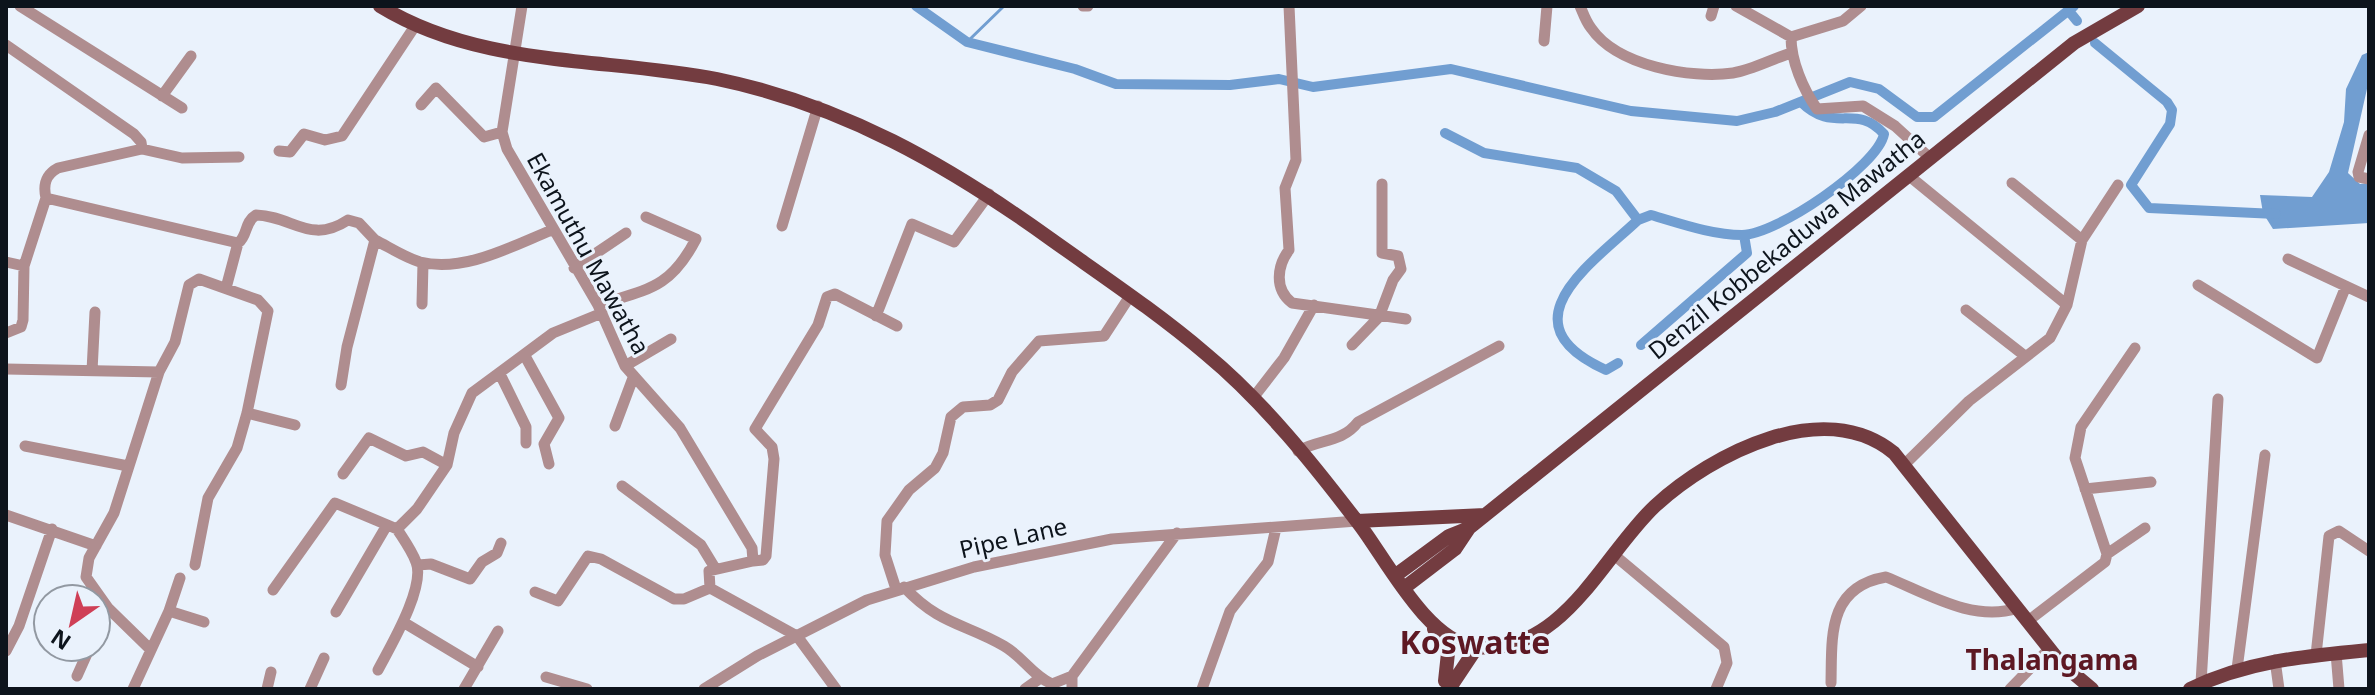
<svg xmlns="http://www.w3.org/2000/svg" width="2375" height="695" font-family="'Noto Sans',sans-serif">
  <rect width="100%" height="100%" fill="#eaf2fc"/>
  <path fill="#719ed1" d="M 2369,52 L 2369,80 L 2348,173 L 2360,184 L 2369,183 L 2369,223 L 2273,229 L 2263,213 L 2260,195 L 2312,197 L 2329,172 L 2344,122 L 2346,89 L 2362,55 Z"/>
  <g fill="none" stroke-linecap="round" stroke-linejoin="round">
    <path stroke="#719ed1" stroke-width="3" d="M 967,42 L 1004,6"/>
    <path stroke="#719ed1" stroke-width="10" d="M 916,6 L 967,42 L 1075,69 L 1116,84 L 1230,85 L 1279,79 L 1313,87 L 1451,69 L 1631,111 L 1737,121 L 1775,112 L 1850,82 L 1879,89 L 1917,117 L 1934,117 L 2074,6
      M 2068,10 L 2077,21
      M 2095,43 L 2167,102 L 2172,110 L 2170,124 L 2131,185 L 2149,208 L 2276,214
      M 1445,133 L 1484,153 L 1577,168 L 1616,191 L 1638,220 L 1651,215 C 1679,223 1712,235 1742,235 C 1776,235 1878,166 1884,134 C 1856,102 1834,135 1801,102
      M 1641,345 L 1747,253 L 1744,235
      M 1618,363 L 1606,370 C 1502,323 1591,264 1638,220"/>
    <path stroke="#af8d8f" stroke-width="11" d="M 20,6 L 182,108
      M 522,6 L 502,132 L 507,149 L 598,305 L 625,366 L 680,428 L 752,548 L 753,561 L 709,571 L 710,588 L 797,636 L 836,689
      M 1083,6 L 1088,6
      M 1289,6 L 1296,160 L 1285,188 L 1289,250 C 1277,266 1274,289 1292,303 L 1406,319
      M 1580,6 C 1583,13 1586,22 1591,28 C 1617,66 1691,79 1733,73 C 1752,70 1772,59 1791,53
      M 1736,6 L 1791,37
      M 1861,6 L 1843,21 L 1791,37 C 1791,61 1803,89 1817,109 L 1863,106 L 1895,126 L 1930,158
      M 1711,16 L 1714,6
      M 1544,41 L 1547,6
      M 6,45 L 134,134 L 141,142 L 142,149
      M 162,96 L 191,56
      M 421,105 L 436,88 L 484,137 L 502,132
      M 2369,135 L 2358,172 L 2359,177 L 2369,179
      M 279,151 L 290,152 L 304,134 L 325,140 L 342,136 L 415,26
      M 239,157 L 182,158 L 142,149 L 58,168 C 45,175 43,185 46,198 L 238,243 C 248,236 244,222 256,215 C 293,216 310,245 348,220 L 359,223 L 375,240 L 347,347 L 341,385
      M 1908,175 L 2067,305
      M 2012,183 L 2082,240
      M 782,226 L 818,106
      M 375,240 C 389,247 404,257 420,262 C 464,273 512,246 552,230
      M 2288,259 L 2369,297
      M 6,262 L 24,266
      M 574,268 L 626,233
      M 2198,285 L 2317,358 L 2346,286
      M 226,288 L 238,243
      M 422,304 L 423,263
      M 598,305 C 648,289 670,289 696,239 L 646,217
      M 1966,310 L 2025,356
      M 876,316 L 912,224 L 954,242 L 989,194
      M 6,333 L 21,327 L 23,320 L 24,266 L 46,198
      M 1352,345 L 1379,317 L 1393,280 L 1401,269 L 1398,256 L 1382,253 L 1382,184
      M 525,356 L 559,418 L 544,444 L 549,464
      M 625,366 L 671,339
      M 6,369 L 159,372
      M 92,371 L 95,312
      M 500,374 L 526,427 L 526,443
      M 1253,398 L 1284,358 L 1314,305
      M 247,413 L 295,425
      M 615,426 L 633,378
      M 25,446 L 128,466
      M 1298,451 C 1319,439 1342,443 1358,422 L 1499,346
      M 1905,464 L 1969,401 L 2050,338 L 2067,305 L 2082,240 L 2118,185
      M 343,474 L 369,438 L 406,456 L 423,452 L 447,465
      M 622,486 L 701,545 L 715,568
      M 2085,489 L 2151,482
      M 6,515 L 96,546
      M 1613,554 L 1724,647 L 1727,663 L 1716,689
      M 2107,554 L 2145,528
      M 753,561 L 763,560 L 766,556 L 774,459 L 772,447 L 755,429 L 818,325 L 827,297 L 835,294 L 897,326
      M 418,565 L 431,564 L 470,579 L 482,562 L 497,553 L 501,543
      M 904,587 C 940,625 964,623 1004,646 C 1023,657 1033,676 1052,684 L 1072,676
      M 896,589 L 885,555 L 887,521 L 909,490 L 935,468 L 943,453 L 951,417 L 963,407 L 990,405 L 998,400 L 1012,372 L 1039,341 L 1104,336 L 1130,296
      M 273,590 L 335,503 L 397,529 L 417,509 L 447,465 L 454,433 L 472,393 L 553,333 L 602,313
      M 535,592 L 558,601 L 588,556 L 601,559 L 674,599 L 684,599 L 710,588
      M 169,611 L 180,578
      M 336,612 L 387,525
      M 2028,621 L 2105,562 L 2107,554 L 2075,458 L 2081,427 L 2135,348
      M 403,622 L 478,667
      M 96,635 L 108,608
      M 150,649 L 108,608 L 86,577 L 89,558 L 114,513 L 159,372 L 175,342 L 189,285 L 199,279 L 258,300 L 268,311 L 247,413 L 237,448 L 208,498 L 195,565
      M 6,651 L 19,626 L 52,529
      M 2336,653 L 2339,689
      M 2316,655 L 2329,536 L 2339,531 L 2369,551
      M 2275,660 L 2279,689
      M 2237,669 L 2265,455
      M 378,670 C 390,647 426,587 416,562 C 412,551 404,540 397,529
      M 77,676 L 90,647
      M 546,677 L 587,689
      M 1831,683 C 1832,637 1827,587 1886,577 C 1926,593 1974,623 2017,608
      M 2201,683 L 2218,399
      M 133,689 L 169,611 L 204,622
      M 267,689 L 271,672
      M 310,689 L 324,658
      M 464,689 L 498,631
      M 704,689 L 757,656 L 867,600 L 974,567 L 1112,539 L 1357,521
      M 1025,689 L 1039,679
      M 1072,689 L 1072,676 L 1177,533
      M 1202,689 L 1230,611 L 1268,562 L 1276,528
      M 2010,689 L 2049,649"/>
    <path stroke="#733c40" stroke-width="14" d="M 380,6 C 481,68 604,57 717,79 C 843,105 948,165 1052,240 C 1104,277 1158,313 1206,354 C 1263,401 1314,465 1359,524 C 1386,559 1428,643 1476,647 C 1563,655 1602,556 1655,506 C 1713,453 1824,396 1894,453 L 2060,662 L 2092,689
      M 1357,521 L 1485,515
      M 1396,575 L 1449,536 L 1469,528 L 2074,43 L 2138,6
      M 1404,588 L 1455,549 L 1469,528
      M 1434,629 L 1448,653 L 1445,681
      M 1449,689 L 1477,647
      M 2190,689 C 2247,661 2306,656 2369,650"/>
  </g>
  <g text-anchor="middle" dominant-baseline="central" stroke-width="6" stroke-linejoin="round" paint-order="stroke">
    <g font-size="24" fill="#0d141c" stroke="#eaf2fc">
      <text transform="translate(1786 244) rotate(-39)">Denzil Kobbekaduwa Mawatha</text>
      <text transform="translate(589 253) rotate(61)">Ekamuthu Mawatha</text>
      <text transform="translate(1013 537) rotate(-13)">Pipe Lane</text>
    </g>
    <g font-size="28" font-weight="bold" fill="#5d1823" stroke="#eaf2fc">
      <text x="2052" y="659">Thalangama</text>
    </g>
    <g font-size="32" font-weight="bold" fill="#5d1823" stroke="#eaf2fc">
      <text x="1475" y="641">Koswatte</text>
    </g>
  </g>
  <rect width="2375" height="695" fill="none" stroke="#0d141c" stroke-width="16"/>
  <g transform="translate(72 623) rotate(214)"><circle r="38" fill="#eaf2fc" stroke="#9299a2" stroke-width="2"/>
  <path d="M0-6L14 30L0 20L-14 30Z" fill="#cf3f56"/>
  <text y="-12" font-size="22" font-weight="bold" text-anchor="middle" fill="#0d141c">N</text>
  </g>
</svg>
